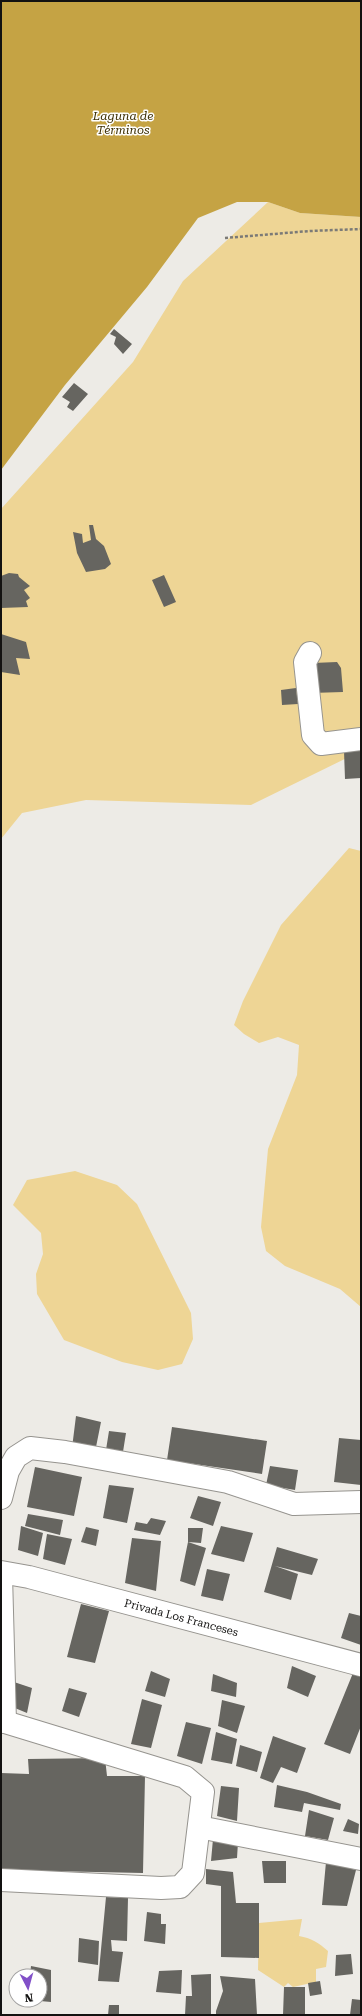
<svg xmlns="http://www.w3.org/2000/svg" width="362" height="2016" font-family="'Roboto Serif',serif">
  <rect width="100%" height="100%" fill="#edebe6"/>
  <path fill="#eed595" d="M 268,202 L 300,213 L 361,217 L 361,751 L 251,805 L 86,800 L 22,813 L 1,839 L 1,509 L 133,362 L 183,281 Z
    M 349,848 L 361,851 L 361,1307 L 340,1289 L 285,1266 L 266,1251 L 261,1227 L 268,1149 L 297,1075 L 299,1045 L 278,1037 L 259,1043 L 244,1034 L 234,1025 L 243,1001 L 281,925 Z
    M 75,1171 L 117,1185 L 137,1204 L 191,1313 L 193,1339 L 182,1364 L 158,1370 L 122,1362 L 64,1340 L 37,1294 L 36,1274 L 43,1254 L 41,1233 L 13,1205 L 27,1180 Z
    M 302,1919 L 299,1936 C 311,1938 319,1943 328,1951 L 326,1967 L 316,1969 L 316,1982 L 293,1987 L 288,1983 L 284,1987 L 258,1970 L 259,1923 Z"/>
  <path fill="#c5a344" d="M 1,1 L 361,1 L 361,217 L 300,213 L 268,202 L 237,202 L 198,218 L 147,287 L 65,385 L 1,470 Z"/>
  <path fill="#666560" d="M 114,329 L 132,344 L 123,354 L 114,344 L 116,337 L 110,334 Z
    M 74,383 L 88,394 L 73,411 L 67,407 L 70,402 L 62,397 Z
    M 89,525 L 93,525 L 96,539 L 104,546 L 111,564 L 105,569 L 86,572 L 77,553 L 73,532 L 82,534 L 83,543 L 91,540 Z
    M 9,573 L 18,574 L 19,577 L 30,586 L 24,590 L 30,598 L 26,601 L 28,607 L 1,608 L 1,576 Z
    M 164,575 L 176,602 L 164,607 L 152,580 Z
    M 1,634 L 26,642 L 30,659 L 16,658 L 20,675 L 1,672 Z
    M 337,662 L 341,668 L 343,692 L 311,693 L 313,663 Z
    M 296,688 L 298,704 L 282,705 L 281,690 Z
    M 361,750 L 361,778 L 345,779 L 344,751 Z
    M 76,1416 L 101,1422 L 95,1452 L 72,1448 Z
    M 172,1427 L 267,1441 L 262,1474 L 167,1460 Z
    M 109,1431 L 126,1433 L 122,1458 L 105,1456 Z
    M 339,1438 L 361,1440 L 361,1485 L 334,1482 Z
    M 270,1466 L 298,1470 L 295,1490 L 266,1485 Z
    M 35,1467 L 82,1477 L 74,1516 L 27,1507 Z
    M 109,1485 L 134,1488 L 127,1523 L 103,1518 Z
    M 198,1496 L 221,1502 L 213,1526 L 190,1518 Z
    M 28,1514 L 63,1520 L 60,1535 L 25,1526 Z
    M 151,1518 L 166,1521 L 160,1535 L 134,1530 L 136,1522 L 147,1524 Z
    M 21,1526 L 43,1533 L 38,1556 L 18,1550 Z
    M 221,1526 L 253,1533 L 244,1562 L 211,1554 Z
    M 86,1527 L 99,1530 L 96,1546 L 81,1542 Z
    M 188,1528 L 203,1528 L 201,1543 L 188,1542 L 206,1548 L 195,1586 L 180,1581 L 188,1542 Z
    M 47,1534 L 72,1539 L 65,1565 L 43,1559 Z
    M 132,1538 L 161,1541 L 156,1591 L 125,1583 Z
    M 277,1547 L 318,1559 L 312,1575 L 275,1566 L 298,1574 L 291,1600 L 264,1592 Z
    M 207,1569 L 230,1574 L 223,1601 L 201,1596 Z
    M 81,1604 L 109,1611 L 95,1663 L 67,1657 Z
    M 349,1613 L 361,1616 L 361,1645 L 341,1638 Z
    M 292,1666 L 316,1676 L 308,1697 L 287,1688 Z
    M 151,1671 L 170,1679 L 165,1697 L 145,1691 Z
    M 353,1673 L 361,1677 L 361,1726 L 350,1754 L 324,1744 Z
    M 213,1674 L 237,1683 L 236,1697 L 211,1691 Z
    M 14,1682 L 32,1688 L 27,1713 L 10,1706 Z
    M 69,1688 L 87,1693 L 79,1717 L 62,1711 Z
    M 142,1699 L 162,1705 L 151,1748 L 131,1744 Z
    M 222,1700 L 245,1706 L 237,1733 L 218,1726 Z
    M 186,1722 L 211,1728 L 202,1764 L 177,1756 Z
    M 216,1732 L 237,1739 L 232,1764 L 211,1760 Z
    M 273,1736 L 306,1748 L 297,1773 L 281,1767 L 273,1783 L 260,1778 Z
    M 240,1745 L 262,1752 L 257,1772 L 236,1766 Z
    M 105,1758 L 107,1776 L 145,1776 L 143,1873 L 1,1870 L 1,1773 L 29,1774 L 28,1759 Z
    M 277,1785 L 307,1792 L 341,1804 L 340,1810 L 304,1803 L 302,1812 L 274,1807 Z
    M 221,1786 L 239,1788 L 237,1821 L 217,1816 Z
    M 309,1810 L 334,1818 L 328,1840 L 305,1836 Z
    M 348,1819 L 359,1824 L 358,1834 L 343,1831 Z
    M 213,1839 L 238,1842 L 237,1858 L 211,1861 Z
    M 262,1861 L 286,1861 L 286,1883 L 264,1883 Z
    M 326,1862 L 356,1870 L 347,1906 L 322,1905 Z
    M 206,1869 L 233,1872 L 236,1903 L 259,1903 L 259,1958 L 221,1957 L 221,1886 L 206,1884 Z
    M 106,1897 L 128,1898 L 127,1941 L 111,1940 L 112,1951 L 123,1952 L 119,1982 L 98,1981 Z
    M 147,1912 L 161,1914 L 161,1924 L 166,1924 L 165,1944 L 144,1941 Z
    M 79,1938 L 99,1941 L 98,1965 L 78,1962 Z
    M 351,1954 L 353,1974 L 335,1976 L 336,1955 Z
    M 31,1966 L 51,1970 L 51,2002 L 40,2001 L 40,1976 L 30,1976 Z
    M 182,1970 L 181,1994 L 156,1992 L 159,1971 Z
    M 211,1974 L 211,2015 L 185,2015 L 186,1996 L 192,1996 L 191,1975 Z
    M 220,1976 L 255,1979 L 257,2015 L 216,2015 L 216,2011 L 223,1991 Z
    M 320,1981 L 322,1994 L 310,1996 L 308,1983 Z
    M 284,1987 L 305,1987 L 305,2015 L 283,2015 Z
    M 352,1999 L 361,2000 L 361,2015 L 350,2015 Z
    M 109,2005 L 119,2005 L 119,2015 L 108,2015 Z"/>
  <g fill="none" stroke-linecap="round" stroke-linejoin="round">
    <g stroke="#96948f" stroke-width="24">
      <g id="street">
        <path d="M 310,653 L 305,662 L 313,735 L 321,744 L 361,739"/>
        <path d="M 1,1498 L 8,1471 L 16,1457 L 30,1448 L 65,1452 L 228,1482 L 294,1504 L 361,1502"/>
        <path id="s1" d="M 1,1572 L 29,1577 L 361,1665"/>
        <path d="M 1,1575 L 5,1722"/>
        <path d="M 199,1827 L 361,1859"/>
        <path d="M 1,1880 L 161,1888 L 180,1887 L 193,1873 L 203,1792 L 185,1777 L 5,1722"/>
      </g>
    </g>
    <path stroke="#7b7a77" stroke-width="2.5" stroke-dasharray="3 2" stroke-linecap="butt" d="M 225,238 L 310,231 L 361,229"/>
    <use href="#street" stroke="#fff" stroke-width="22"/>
  </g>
  <g text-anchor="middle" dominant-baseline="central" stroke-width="3" stroke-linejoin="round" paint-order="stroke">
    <g font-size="11" fill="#131211" stroke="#fff">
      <text stroke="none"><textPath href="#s1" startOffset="186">Privada Los Franceses</textPath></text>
    </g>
    <g font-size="12" font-style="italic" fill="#3e3005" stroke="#fff">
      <text x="123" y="116">Laguna de<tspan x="123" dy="14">Términos</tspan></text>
    </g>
  </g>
  <rect width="362" height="2016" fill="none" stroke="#131211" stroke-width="4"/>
  <g transform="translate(28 1988) rotate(174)"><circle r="19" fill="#ffffff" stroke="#a1a0a0"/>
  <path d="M0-3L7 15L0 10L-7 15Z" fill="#8150c8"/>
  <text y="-6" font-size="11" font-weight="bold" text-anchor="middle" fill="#131211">N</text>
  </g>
</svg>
